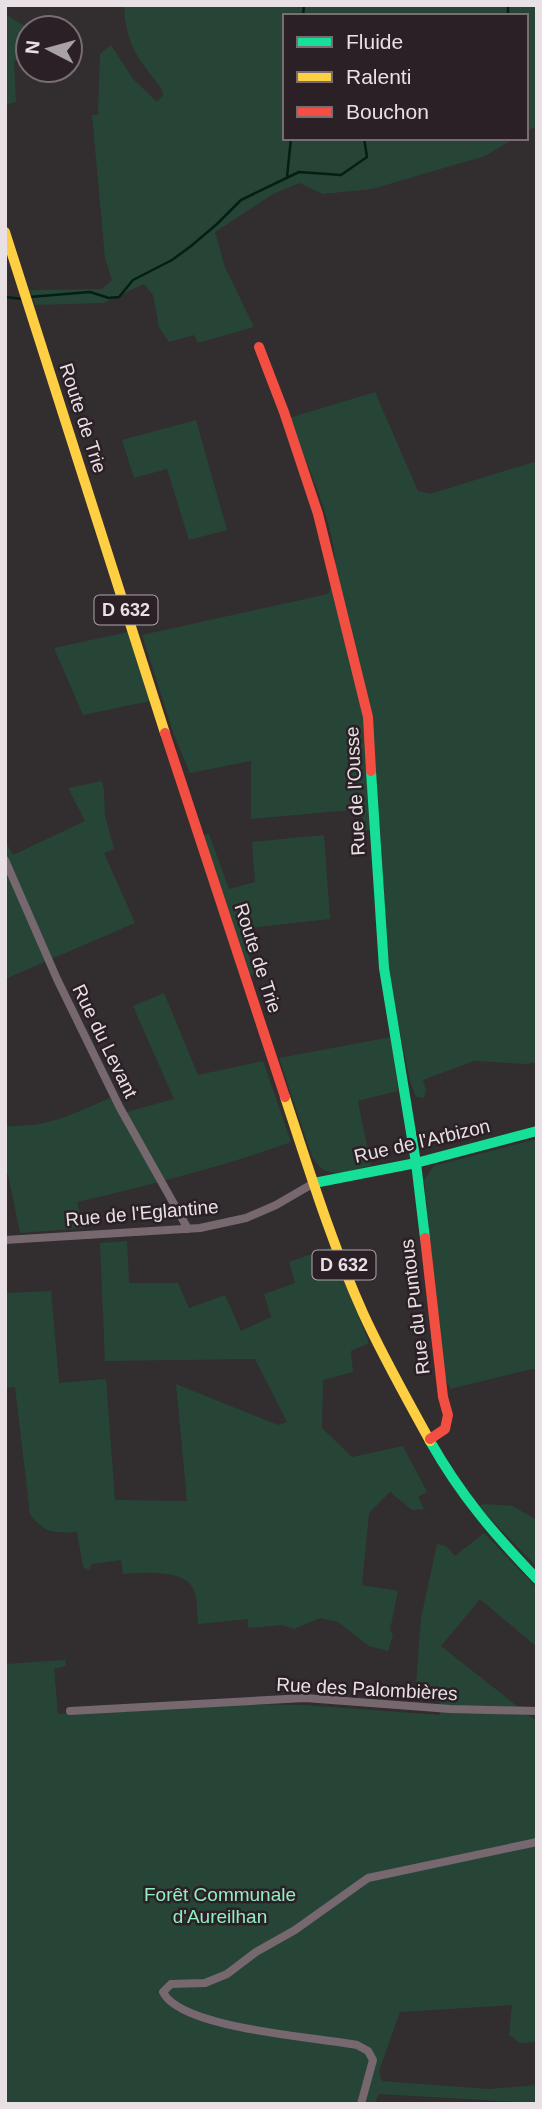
<svg xmlns="http://www.w3.org/2000/svg" width="542" height="2109" font-family="Arial,sans-serif">
  <rect width="100%" height="100%" fill="#322d2f"/>
  <path fill="#274537" d="M 124,5 L 537,5 L 537,126 L 526,132 L 526,16 L 285,16 L 285,138 L 515,138 L 485,156 L 372,189 L 323,194 L 299,183 L 273,194 L 215,232 L 225,267 L 254,327 L 198,343 L 194,335 L 169,342 L 159,327 L 153,295 L 144,284 L 103,303 L 35,305 L 30,290 L 102,289 L 112,280 L 105,258 L 92,115 L 98,115 L 100,54 L 111,45 L 133,79 L 157,102 L 163,95 L 162,89 C 138,58 126,46 124,5 Z
    M 5,14 L 28,28 L 28,58 L 14,61 L 16,102 L 5,105 Z
    M 375,392 L 418,491 L 430,494 L 537,461 L 537,1062 L 527,1064 L 474,1061 L 423,1080 L 426,1090 L 424,1098 L 416,1097 L 410,1081 L 390,983 L 379,957 L 375,915 L 385,915 L 380,828 L 364,831 L 362,809 L 251,819 L 251,761 L 190,773 L 174,735 L 142,635 L 328,594 C 333,584 336,574 335,563 C 334,522 304,458 289,418 Z
    M 196,420 L 227,530 L 189,540 L 167,469 L 134,478 L 122,440 Z
    M 128,632 L 150,701 L 83,715 L 54,648 Z
    M 102,781 L 104,790 L 105,816 L 114,849 L 104,853 L 135,923 L 5,979 L 5,840 L 13,855 L 85,821 L 68,788 Z
    M 209,834 L 229,889 L 255,882 L 252,842 L 324,835 L 330,919 L 240,929 L 255,974 L 250,975 L 203,835 Z
    M 164,993 L 198,1075 L 263,1061 L 291,1142 C 221,1167 150,1185 77,1202 L 84,1228 L 20,1233 L 8,1174 L 5,1174 L 5,1126 C 48,1128 72,1114 110,1098 L 119,1114 L 174,1099 L 133,1006 Z
    M 391,1037 L 398,1091 L 358,1101 L 371,1166 C 344,1171 325,1183 311,1154 L 279,1058 Z
    M 537,1139 L 537,1370 L 531,1369 L 450,1389 L 444,1374 L 424,1180 L 434,1166 Z
    M 127,1241 L 129,1283 L 178,1283 L 189,1308 L 225,1295 L 241,1331 L 271,1317 L 264,1294 L 295,1283 L 289,1262 L 332,1247 L 369,1343 L 351,1351 L 353,1372 L 323,1380 L 322,1428 L 352,1457 L 403,1446 L 427,1492 L 418,1497 L 424,1509 L 412,1510 L 390,1492 L 369,1513 L 362,1585 L 398,1591 L 390,1630 L 393,1635 L 388,1651 L 369,1646 L 338,1622 L 320,1618 L 294,1629 L 282,1625 L 248,1628 L 248,1619 L 198,1624 C 197,1614 198,1600 194,1591 C 187,1568 141,1573 123,1574 L 121,1560 L 92,1564 L 89,1570 L 83,1567 L 77,1532 C 53,1533 45,1534 30,1514 L 15,1387 L 5,1388 L 5,1293 L 51,1291 L 59,1383 L 106,1379 L 115,1500 L 187,1501 L 176,1384 L 278,1425 L 287,1422 L 255,1359 L 105,1361 L 100,1243 Z
    M 482,1504 L 512,1506 L 537,1520 L 537,1567 L 480,1508 Z
    M 484,1533 L 537,1588 L 537,1647 L 480,1599 L 441,1646 L 532,1718 L 537,1719 L 537,2042 L 520,2043 L 509,2035 L 512,2005 L 400,2012 L 379,2071 L 382,2081 L 489,2089 L 537,2085 L 537,2103 L 379,2094 L 374,2104 L 5,2104 L 5,1664 L 65,1660 L 66,1666 L 54,1669 L 58,1714 L 237,1704 L 304,1705 L 440,1715 L 439,1688 L 416,1683 L 421,1618 L 437,1544 L 446,1546 L 455,1556 Z"/>
  <g fill="none" stroke-linecap="round" stroke-linejoin="round">
    <path stroke="#041f13" stroke-width="2.5" d="M 303,16 L 304,5
      M 508,16 L 508,5
      M 287,177 L 291,138
      M 5,297 L 23,299
      M 29,297 L 90,292 L 109,298 L 119,297 L 133,280 L 172,260 L 191,246 L 217,224 L 241,200 L 299,172 L 341,175 L 367,157 L 364,138"/>
    <path stroke="#776870" stroke-width="8" d="M 5,860 L 57,979 L 120,1108 L 188,1229
      M 5,1240 L 200,1228 L 246,1218 L 276,1205 L 314,1183
      M 70,1711 L 305,1698 L 450,1709 L 537,1711
      M 361,2104 L 373,2060 L 368,2051 L 357,2045 C 316,2037 181,2029 163,1992 L 171,1984 L 205,1983 L 227,1974 L 256,1952 L 295,1930 L 368,1878 L 537,1842"/>
    <path stroke="#16e098" stroke-width="10" d="M 371,771 L 384,968 L 416,1163 L 425,1238
      M 314,1183 L 416,1163 L 537,1131
      M 430,1441 C 461,1496 494,1534 537,1579"/>
    <path stroke="#ffcf43" stroke-width="10" d="M 5,232 L 165,733
      M 285,1097 C 309,1170 332,1244 363,1313 C 383,1357 407,1399 430,1441"/>
    <path stroke="#f24e42" stroke-width="10" d="M 259,347 L 284,412 L 318,514 L 368,717 L 371,771
      M 165,733 L 285,1097
      M 425,1238 L 443,1397 L 448,1415 L 445,1429 L 430,1439"/>
  </g>
  <g text-anchor="middle" dominant-baseline="central" stroke-width="5" stroke-linejoin="round" paint-order="stroke">
    <g fill="#2b2026" stroke="#afa6ab" stroke-width="2">
      <rect x="94.5" y="595.5" width="63" height="29" rx="5"/>
      <rect x="312.5" y="1250.5" width="63" height="29" rx="5"/>
    </g>
    <g font-size="18" font-weight="bold" fill="#e8e0e4">
      <text x="126" y="610">D 632</text>
      <text x="344" y="1265">D 632</text>
    </g>
    <g font-size="19" fill="#e8e0e4" stroke="#2b2026">
      <text transform="translate(83 418) rotate(72)">Route de Trie</text>
      <text transform="translate(355 791) rotate(-93)">Rue de l'Ousse</text>
      <text transform="translate(258 958) rotate(72)">Route de Trie</text>
      <text transform="translate(105 1041) rotate(64)">Rue du Levant</text>
      <text transform="translate(422 1141) rotate(-13)">Rue de l'Arbizon</text>
      <text transform="translate(142 1213) rotate(-5)">Rue de l'Eglantine</text>
      <text transform="translate(415 1307) rotate(-97)">Rue du Puntous</text>
      <text transform="translate(367 1689) rotate(3)">Rue des Palombières</text>
    </g>
    <g font-size="19" fill="#90efc1" stroke="#2b2026">
      <text x="220" y="1894">Forêt Communale<tspan x="220" dy="22">d'Aureilhan</tspan></text>
    </g>
  </g>
  <rect width="542" height="2109" fill="none" stroke="#e8e0e4" stroke-width="14"/>
  <rect x="283" y="14" width="245" height="126" fill="#2b2026" stroke="#776d72" stroke-width="2"/>
  <rect x="297" y="37" width="35" height="10" fill="#16e098" stroke="#776d72" stroke-width="2"/>
  <text x="346" y="49" font-size="21" fill="#e8e0e4">Fluide</text>
  <rect x="297" y="72" width="35" height="10" fill="#ffcf43" stroke="#776d72" stroke-width="2"/>
  <text x="346" y="84" font-size="21" fill="#e8e0e4">Ralenti</text>
  <rect x="297" y="107" width="35" height="10" fill="#f24e42" stroke="#776d72" stroke-width="2"/>
  <text x="346" y="119" font-size="21" fill="#e8e0e4">Bouchon</text>
  <g transform="translate(49 49) rotate(276)"><circle r="33" fill="#2b2026" stroke="#776d72" stroke-width="2"/>
  <path d="M0-5L12 26L0 18L-12 26Z" fill="#a8a1a5"/>
  <text y="-10" font-size="19" font-weight="bold" text-anchor="middle" fill="#e8e0e4">N</text>
  </g>
</svg>
